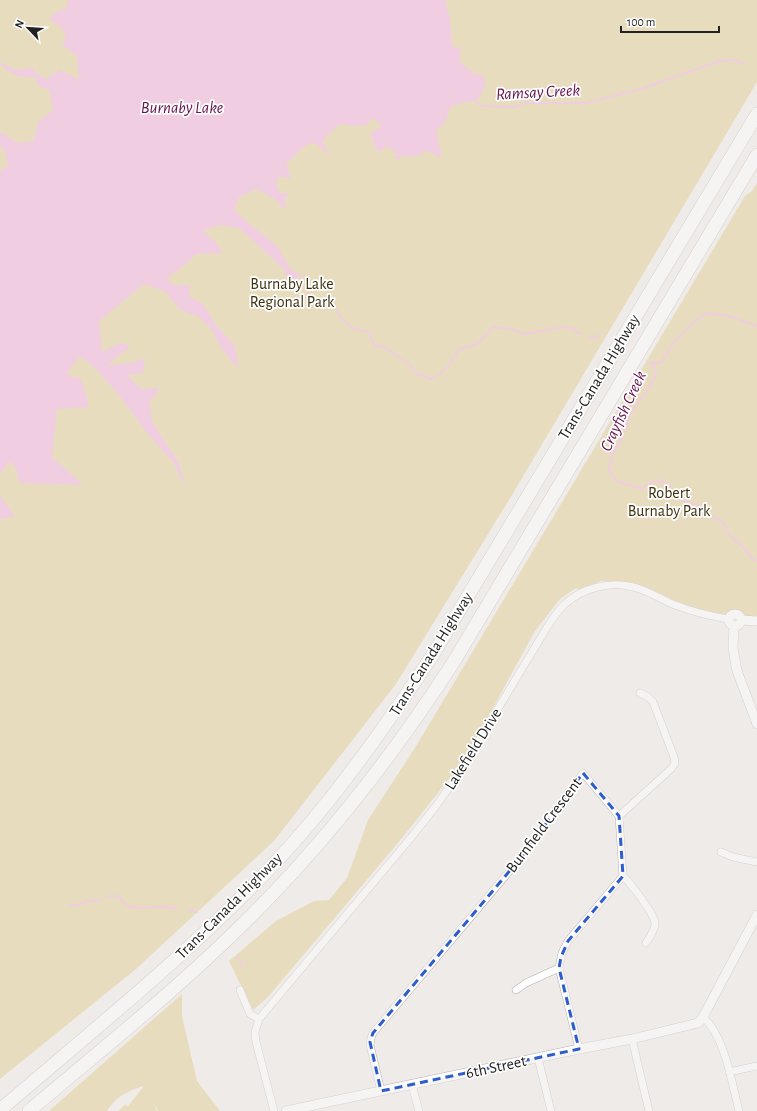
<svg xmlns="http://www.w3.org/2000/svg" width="757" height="1111" font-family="'Alegreya Sans',sans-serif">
  <rect width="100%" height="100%" fill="#efebe9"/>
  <path fill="#e1ca8c" d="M 0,0 L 757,0 L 757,82 L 512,495 L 396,684 L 274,841 L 136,969 L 0,1079 Z
    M 757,183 L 757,616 L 744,616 L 736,612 L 723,614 L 695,608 L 673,600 L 647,588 L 624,582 L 601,581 L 579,590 L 576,588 L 560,599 L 535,631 L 487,719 L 456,770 L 402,838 L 268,997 L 253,1010 L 229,961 L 276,921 L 314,901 L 329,900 L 347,878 L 368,820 L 418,743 L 745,196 L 752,191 Z
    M 182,994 L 182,1016 L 197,1081 L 220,1111 L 158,1111 L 153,1101 L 157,1111 L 118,1111 L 125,1105 L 128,1106 L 144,1086 C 127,1091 117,1096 107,1111 L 49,1111 Z"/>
  <path fill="#f2a9d4" d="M 68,0 L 446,0 L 447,11 L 450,16 L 452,46 L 461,49 L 459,61 L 474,74 L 483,76 L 485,85 L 480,97 L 474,100 L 451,106 C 448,116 445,125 436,130 L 442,158 L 426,150 C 418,159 413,156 402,156 L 400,159 L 394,159 L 397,154 L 391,148 L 384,147 L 382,152 L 376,150 L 370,132 L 375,131 L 381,126 L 373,118 L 366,125 L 357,126 L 339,124 L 322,141 L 331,157 L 314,142 L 305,146 L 286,164 L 291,178 L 278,177 L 276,184 L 280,193 L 290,194 L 285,198 L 285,210 L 275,199 L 256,189 L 239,197 L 234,209 L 245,220 L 277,246 L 291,270 L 299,274 L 297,279 L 300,282 L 298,285 L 294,282 L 292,282 L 289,278 L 286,278 L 285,270 L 239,228 L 220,225 L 203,230 L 218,245 L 222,253 L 196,254 L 185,265 L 167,278 L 174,285 L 190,285 L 189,296 L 203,304 L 215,324 L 235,346 L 239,370 L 221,348 L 212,330 L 199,317 L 180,310 L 166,292 L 144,284 L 99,321 L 102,352 L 120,343 L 131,346 L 107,365 L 130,363 L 145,358 L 143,373 L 127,375 L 141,389 L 160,388 L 149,403 L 153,423 L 179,463 L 185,488 L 173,462 L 147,433 L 119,395 L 96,369 L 80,356 L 66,374 L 81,379 L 89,407 L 57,409 L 52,457 L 83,485 L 19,483 L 16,469 L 10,461 L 0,474 L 0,171 L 8,166 L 5,152 L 0,145 L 0,132 L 19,143 L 34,141 L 38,122 L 53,110 L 49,90 L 39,86 L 35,77 C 16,77 15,77 0,64 L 0,62 C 13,69 18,72 32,67 L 36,73 L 46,79 L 59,70 L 79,79 L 77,56 L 62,45 L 66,35 L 59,25 L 50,20 L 53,14 L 67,7 Z
    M 0,491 L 1,497 L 15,516 L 0,519 Z"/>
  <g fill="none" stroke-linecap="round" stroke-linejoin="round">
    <path stroke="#f2a9d4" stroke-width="2" d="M 472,99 L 483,106 L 513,107 L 526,103 L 585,103 L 641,89 L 719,61 L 733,60 L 745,64
      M 299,274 L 309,281 L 310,288 L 306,297 C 314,305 321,305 332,305 C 337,309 339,316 343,320 C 350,327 359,332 369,332 L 375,347 L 383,346 L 410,365 L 417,374 L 431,379 C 446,372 451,363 459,349 L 476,345 L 493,327 L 510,329 L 524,334 L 563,327 L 573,328 L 578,333 L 581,334
      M 589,337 L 593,338 L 600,335
      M 650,363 L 656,369 L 655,378 L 630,415 L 621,440 L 612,456 L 609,470 L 617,481 L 642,489 L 651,482 L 659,480 L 670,486 L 674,497 L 705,508 L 711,516 L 723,522 L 729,535 L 739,543 L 753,559 L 757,561
      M 650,363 L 661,363 C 672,343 687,326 706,313 L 729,316 L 757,326
      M 107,897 C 121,892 119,902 129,906 C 137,910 149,907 157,907 C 164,906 170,908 177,909
      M 70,905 L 79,905 L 88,901 L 101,900
      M 189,910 L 197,912
      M 237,958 L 241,962 L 242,966"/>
    <g stroke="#b6b1b0" stroke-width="8">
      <path id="minor" d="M 619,816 L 671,769 L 675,763 L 674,757 L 653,702 L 648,697 L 640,693
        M 721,852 L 733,857 L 757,862
        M 623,876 C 630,883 654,913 655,923 C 655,930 650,937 646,943
        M 240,990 L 250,1014 L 259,1019
        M 516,990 L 526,983 L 559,968
        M 703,1017 C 725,1036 732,1084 739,1111
        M 632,1039 L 649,1111
        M 538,1058 L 551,1111
        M 729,1072 L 757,1066
        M 412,1085 L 419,1111
        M 381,1091 L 370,1045 L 371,1038 L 373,1033 L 523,855 L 583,773 L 619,816 L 623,876 L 568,941 L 562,953 L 559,968 L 579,1049
        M 274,1111 L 256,1042 L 255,1032 L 259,1019 L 409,840 L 436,806 L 458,775 L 546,629 C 552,620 557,611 565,604 C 582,588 610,581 633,587 C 648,590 661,600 675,605 C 693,612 710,616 728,619"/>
    </g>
    <g stroke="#b6b1b0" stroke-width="10">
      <path id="tertiary" d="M729 620a6 6 0 1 1 12 0a6 6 0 1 1-12 0Z
        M 741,620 L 757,621
        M 734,626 L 733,648 L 737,671 L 757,724
        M 286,1111 L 579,1049 L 632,1039 L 698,1023 L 703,1017 L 757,915"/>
    </g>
    <g stroke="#b6b1b0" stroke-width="14">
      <path id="motorway" d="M 0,1110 C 92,1031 187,955 271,867 C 332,803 383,730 432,656 L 757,114
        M 29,1111 C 102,1049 179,988 247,920 C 327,841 392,757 453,663 L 757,155"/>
    </g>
    <use href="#minor" stroke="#fff" stroke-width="7"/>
    <use href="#tertiary" stroke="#fff" stroke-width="9"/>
    <use href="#motorway" stroke="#fff" stroke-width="13"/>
  </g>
  <path d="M0 0H757V1111H0ZM 583,773 L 619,816 L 623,876 L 568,941 L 561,957 L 559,968 L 579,1049 L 381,1091 L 370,1042 L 373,1033 L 523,855 Z" fill="#efebe9" fill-opacity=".55" fill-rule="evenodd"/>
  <path fill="none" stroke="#2d5ccb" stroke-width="3" stroke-dasharray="8 5" stroke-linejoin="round" d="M 583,773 L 619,816 L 623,876 L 568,941 L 561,957 L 559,968 L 579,1049 L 381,1091 L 370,1042 L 373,1033 L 523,855 Z"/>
  <g text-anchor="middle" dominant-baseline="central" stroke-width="3.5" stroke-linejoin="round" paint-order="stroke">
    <g font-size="16" fill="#3c300e" stroke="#fff">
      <text x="292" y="284">Burnaby Lake<tspan x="292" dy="18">Regional Park</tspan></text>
      <text x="669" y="493">Robert<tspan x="669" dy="18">Burnaby Park</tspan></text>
    </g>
    <g font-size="16" fill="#232221" stroke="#fff">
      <text transform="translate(599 377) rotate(-59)">Trans-Canada Highway</text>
      <text transform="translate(431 654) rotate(-58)">Trans-Canada Highway</text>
      <text transform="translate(473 749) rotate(-58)">Lakefield Drive</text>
      <text transform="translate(544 825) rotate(-53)">Burnfield Crescent</text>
      <text transform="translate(229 906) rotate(-45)">Trans-Canada Highway</text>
      <text transform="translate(496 1067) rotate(-12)">6th Street</text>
    </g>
    <g font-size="17" font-style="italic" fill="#67134e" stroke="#fff">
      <text transform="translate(538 92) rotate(-3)">Ramsay Creek</text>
      <text x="182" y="107">Burnaby Lake</text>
      <text transform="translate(623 411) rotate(-65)">Crayfish Creek</text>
    </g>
  </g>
  <g transform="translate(28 28) rotate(295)" stroke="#ffffff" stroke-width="3" paint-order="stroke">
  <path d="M0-3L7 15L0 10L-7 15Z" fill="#232221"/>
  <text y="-6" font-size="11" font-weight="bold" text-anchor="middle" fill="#232221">N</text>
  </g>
  <path d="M621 26v6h98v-6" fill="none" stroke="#232221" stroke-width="2"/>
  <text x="627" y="26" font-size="12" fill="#232221" stroke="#ffffff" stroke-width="3" paint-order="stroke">100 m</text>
</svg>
